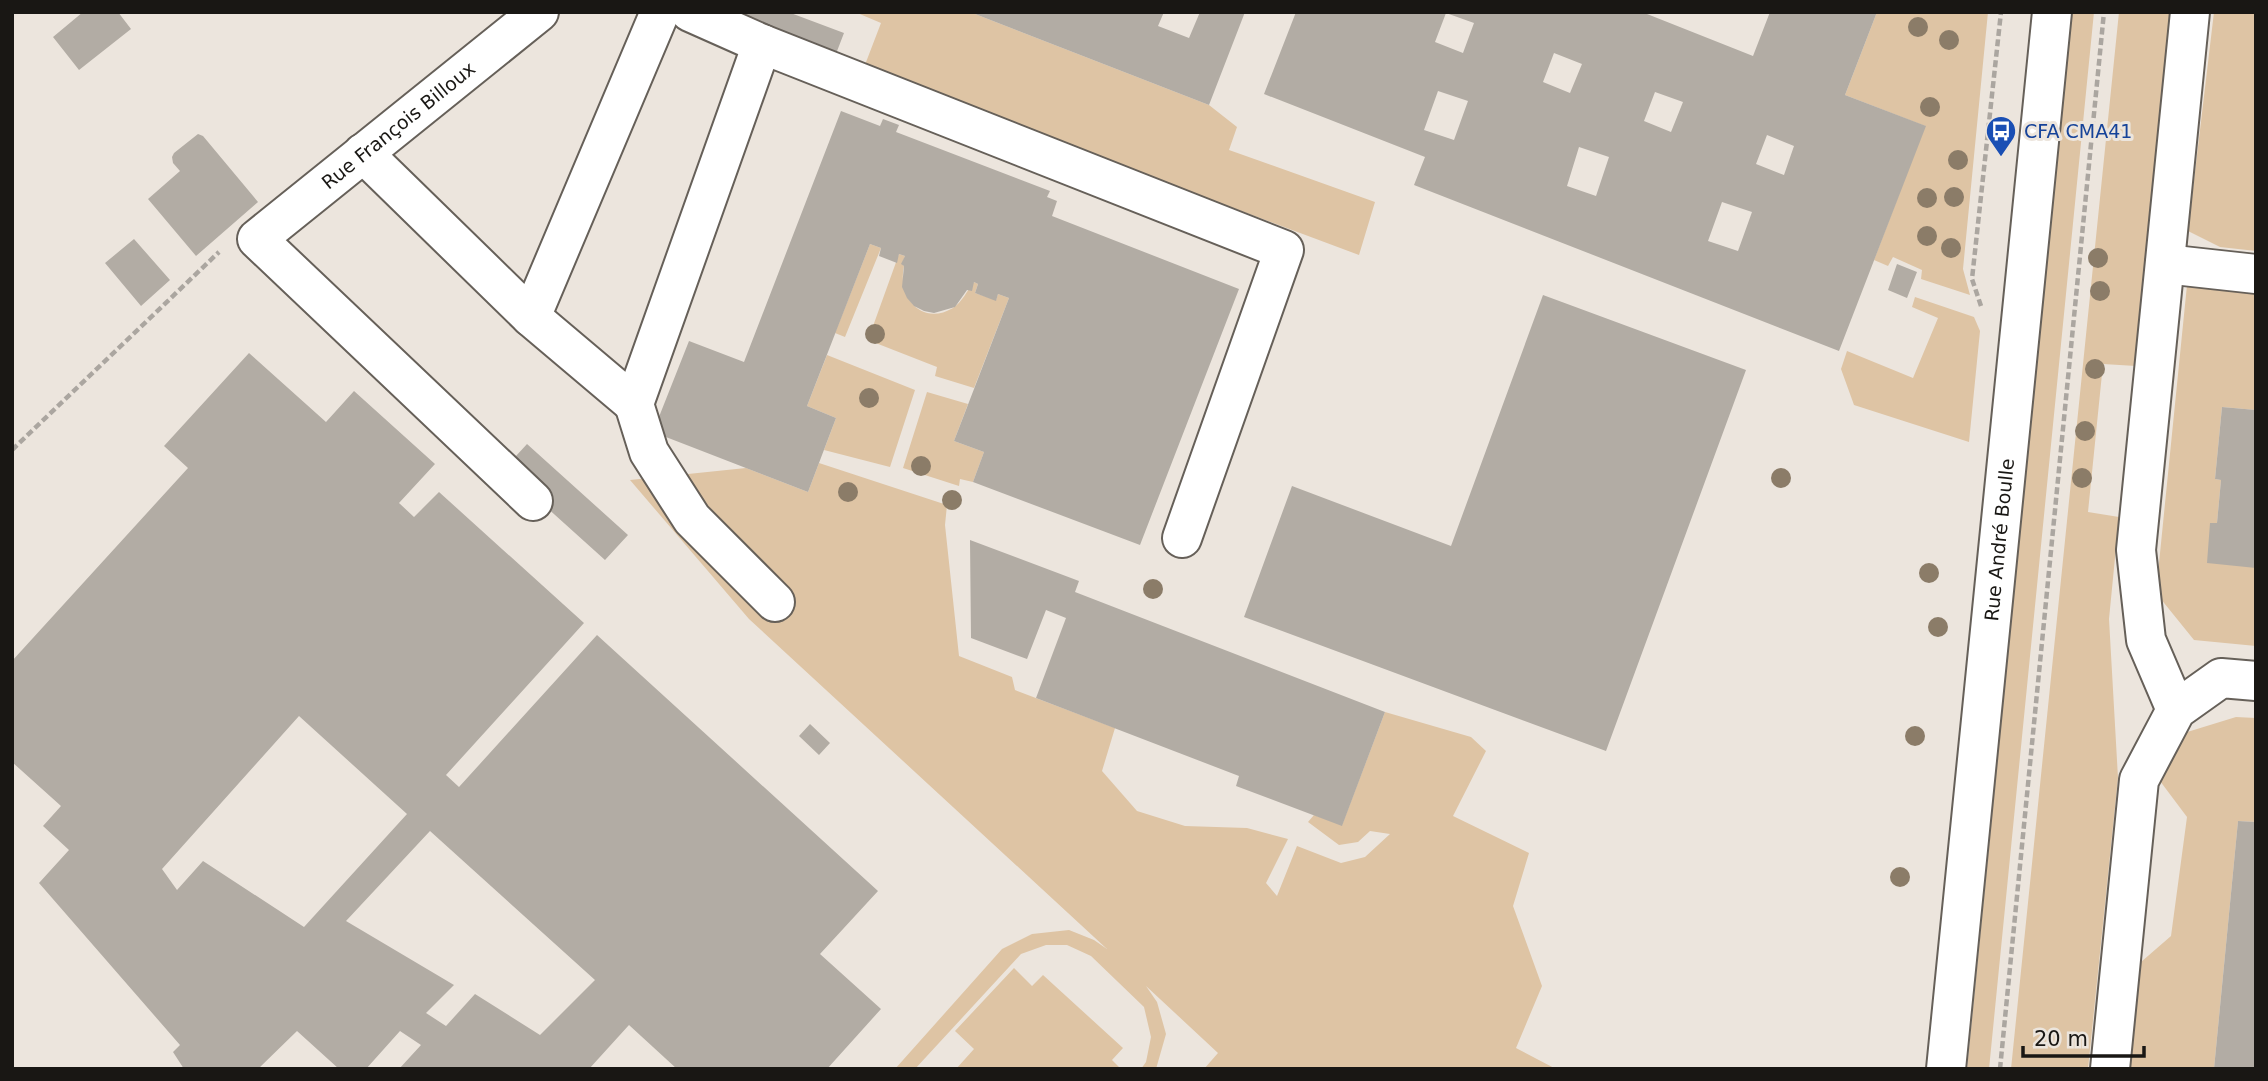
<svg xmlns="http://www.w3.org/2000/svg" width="2268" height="1081" font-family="'DejaVu Sans',sans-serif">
  <rect width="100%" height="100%" fill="#ece5dd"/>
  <path fill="#dec4a4" d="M 855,12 L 970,12 L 1209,105 L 1237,127 L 1229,150 L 1375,202 L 1359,255 L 863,70 L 881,23 Z
    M 1877,12 L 1988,12 L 1963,269 L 1970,295 L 1921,279 L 1922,270 L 1893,257 L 1888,266 L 1874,260 L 1925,126 L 1845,95 Z
    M 2071,12 L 2094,12 L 1989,1069 L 1967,1069 Z
    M 2119,12 L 2170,12 L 2136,366 L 2103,364 L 2088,512 L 2119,517 L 2109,619 L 2118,778 L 2088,1069 L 2011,1069 Z
    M 2214,12 L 2256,12 L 2256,251 L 2220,247 L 2188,231 Z
    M 870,244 L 881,248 L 845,337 L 835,333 Z
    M 899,254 L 905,256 L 902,264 L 904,266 C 897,296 921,327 953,308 C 962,302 967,291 974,282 L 978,284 L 975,293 L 996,300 L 998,294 L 1009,298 L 974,388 L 935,376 L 937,367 L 868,340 Z
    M 2187,285 L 2256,293 L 2256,410 L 2222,407 L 2215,479 L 2221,480 L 2217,523 L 2210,523 L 2256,568 L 2256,646 L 2194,640 L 2156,593 Z
    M 1915,297 L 1974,317 L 1980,331 L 1969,442 L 1854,405 L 1841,369 L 1847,351 L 1913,378 L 1938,318 L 1912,307 Z
    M 827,355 L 915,390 L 890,467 L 824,450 L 836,418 L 807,406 Z
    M 927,392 L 968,404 L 954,441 L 984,452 L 973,482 L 960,479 L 959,486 L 903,468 Z
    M 819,463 L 947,505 L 945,525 L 959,656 L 1012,677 L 1015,690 L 1115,728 L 1102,771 L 1137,811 L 1185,826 L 1247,828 L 1288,839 L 1266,883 L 1277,896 L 1297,846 L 1341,863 L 1365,857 L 1390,834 L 1370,831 L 1358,842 L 1339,845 L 1308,822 L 1314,815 L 1342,825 L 1385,712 L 1471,737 L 1486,751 L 1453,816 L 1529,853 L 1513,906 L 1542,986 L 1516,1048 L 1556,1069 L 1204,1069 L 1218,1053 L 1146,986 L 1157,1002 L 1166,1034 L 1156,1069 L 1141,1069 L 1146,1062 L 1151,1037 L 1144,1007 L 1091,956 L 1067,945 L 1046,945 L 1021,954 L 915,1069 L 895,1069 L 1002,949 L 1032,934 L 1069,930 L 1094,940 L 1107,949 L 749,619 L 630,480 L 746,468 L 808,492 Z
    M 2236,717 L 2256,718 L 2256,822 L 2238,821 L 2214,1069 L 2129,1069 L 2141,962 L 2171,936 L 2187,817 L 2160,781 L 2184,733 Z
    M 1014,968 L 1032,986 L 1043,975 L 1123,1048 L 1112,1060 L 1121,1069 L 956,1069 L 974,1049 L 955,1031 Z"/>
  <path fill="#b2aca4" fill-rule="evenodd" d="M 83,12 L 118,12 L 131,29 L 79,70 L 53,37 Z
    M 717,12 L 788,12 L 844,33 L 834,59 Z
    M 970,12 L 1164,12 L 1158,26 L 1189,38 L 1200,12 L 1245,12 L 1209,105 Z
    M 1296,12 L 1642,12 L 1753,56 L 1770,12 L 1877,12 L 1845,95 L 1926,126 L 1839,351 L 1414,185 L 1425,157 L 1264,94 ZM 1446,13 L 1474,23 L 1463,53 L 1435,42 ZM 1554,53 L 1582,64 L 1570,93 L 1543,82 ZM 1438,91 L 1468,101 L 1454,140 L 1424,130 ZM 1655,92 L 1683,102 L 1671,132 L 1644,121 ZM 1767,135 L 1794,146 L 1784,175 L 1756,164 ZM 1579,147 L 1609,157 L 1596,196 L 1567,186 ZM 1722,202 L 1752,212 L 1738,251 L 1708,241 Z
    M 841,111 L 880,126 L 883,119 L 899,125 L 896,132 L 1050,191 L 1047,197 L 1057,201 L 1052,216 L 1239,289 L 1140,545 L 973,482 L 984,452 L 954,441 L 1009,298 L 998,294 L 996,301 L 975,293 L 978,284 L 974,282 L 972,291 L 967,290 L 955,307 L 934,313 L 924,311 L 914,306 L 907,298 L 902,287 L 904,266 L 901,264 L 905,256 L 899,254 L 897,263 L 879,256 L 881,248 L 870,244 L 807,406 L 836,418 L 808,492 L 653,432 L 689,341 L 744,362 Z
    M 198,134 L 203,136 L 258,202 L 196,256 L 148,199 L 180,171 L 173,163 L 172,157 L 174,153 Z
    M 134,239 L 170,280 L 141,306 L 105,263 Z
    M 1897,264 L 1917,272 L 1907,298 L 1888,290 Z
    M 1543,295 L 1746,370 L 1606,751 L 1244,617 L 1292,486 L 1451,546 Z
    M 249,353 L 326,422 L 354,391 L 435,464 L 399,503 L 414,517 L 439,492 L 584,623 L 446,775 L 459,787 L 597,635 L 878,891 L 820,954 L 881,1009 L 827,1069 L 677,1069 L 629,1025 L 589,1069 L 399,1069 L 421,1045 L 400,1031 L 366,1069 L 339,1069 L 297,1031 L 258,1069 L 184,1069 L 173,1052 L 180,1045 L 39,883 L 69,850 L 43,826 L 61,806 L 12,762 L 12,661 L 188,468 L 164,446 ZM 299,716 L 407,814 L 304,927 L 203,861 L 177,890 L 162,869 ZM 430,831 L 595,980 L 540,1035 L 475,994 L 446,1026 L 426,1013 L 454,985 L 346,921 Z
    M 2222,407 L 2256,410 L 2256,568 L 2207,563 L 2210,523 L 2217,523 L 2221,480 L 2215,479 Z
    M 527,444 L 628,535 L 605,560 L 504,469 Z
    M 970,540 L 1079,581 L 1075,592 L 1385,712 L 1342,826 L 1236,786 L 1239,776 L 1036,698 L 1066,618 L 1046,610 L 1027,659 L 971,638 Z
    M 810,724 L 830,743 L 819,755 L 799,736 Z
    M 2238,821 L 2256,822 L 2256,1069 L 2214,1069 Z"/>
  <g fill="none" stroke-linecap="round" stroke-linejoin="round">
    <g stroke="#666059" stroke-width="42">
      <g id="minor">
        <path d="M 690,12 L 762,44 L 1284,250 L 1182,538"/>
        <path d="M 762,44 L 634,404 L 649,452 L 692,519 L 775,602"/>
        <path d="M 363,153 L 531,317 L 634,404"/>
        <path d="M 2165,264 L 2256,274"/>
        <path d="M 531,317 L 660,12"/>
        <path id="s1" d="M 533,501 L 257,239 L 539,12"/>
        <path d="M 2176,710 L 2146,640 L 2136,550 L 2190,12"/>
        <path id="s2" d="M 1946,1069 L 2052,12"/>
        <path d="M 2110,1069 L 2139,780 L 2176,710 L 2221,678 L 2256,681"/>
      </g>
    </g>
    <path stroke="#aba6a0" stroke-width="4.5" stroke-dasharray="7 3.5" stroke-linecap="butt" d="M 1981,306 L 1972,279 L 2001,12
      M 12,450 L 219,252
      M 2000,1069 L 2104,12"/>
    <use href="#minor" stroke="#fff" stroke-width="38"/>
  </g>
  <g fill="#8b7c68">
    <circle cx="1918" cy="27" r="10"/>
    <circle cx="1949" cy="40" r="10"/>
    <circle cx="1930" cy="107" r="10"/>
    <circle cx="1958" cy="160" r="10"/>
    <circle cx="1954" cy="197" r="10"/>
    <circle cx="1927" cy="198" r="10"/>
    <circle cx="1927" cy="236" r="10"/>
    <circle cx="1951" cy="248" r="10"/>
    <circle cx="2098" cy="258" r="10"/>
    <circle cx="2100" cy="291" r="10"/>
    <circle cx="875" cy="334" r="10"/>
    <circle cx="2095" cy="369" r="10"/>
    <circle cx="869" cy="398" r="10"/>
    <circle cx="2085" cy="431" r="10"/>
    <circle cx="921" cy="466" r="10"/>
    <circle cx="1781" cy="478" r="10"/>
    <circle cx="2082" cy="478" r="10"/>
    <circle cx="848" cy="492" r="10"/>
    <circle cx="952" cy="500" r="10"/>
    <circle cx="1929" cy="573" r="10"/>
    <circle cx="1153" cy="589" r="10"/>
    <circle cx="1938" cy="627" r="10"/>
    <circle cx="1915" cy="736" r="10"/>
    <circle cx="1900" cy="877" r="10"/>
  </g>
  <defs>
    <g id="bus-pin" transform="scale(1.575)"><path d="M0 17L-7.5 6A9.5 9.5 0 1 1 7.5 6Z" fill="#1a4fb4" stroke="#ece5dd"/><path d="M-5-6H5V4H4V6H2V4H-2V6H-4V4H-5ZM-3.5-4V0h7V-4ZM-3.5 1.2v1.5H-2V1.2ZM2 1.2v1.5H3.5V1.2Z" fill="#fff"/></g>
  </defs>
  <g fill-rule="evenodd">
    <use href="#bus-pin" x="2001" y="131"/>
  </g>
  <g text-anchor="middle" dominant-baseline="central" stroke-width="6" stroke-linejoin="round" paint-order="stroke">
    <g font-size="19" fill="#191714" stroke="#ece5dd">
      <text stroke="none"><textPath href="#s1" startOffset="562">Rue François Billoux</textPath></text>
      <text stroke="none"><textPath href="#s2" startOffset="532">Rue André Boulle</textPath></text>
    </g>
    <g font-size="19" fill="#164399" stroke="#ece5dd" text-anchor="start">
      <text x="2024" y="131">CFA CMA41</text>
    </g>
  </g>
  <rect width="2268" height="1081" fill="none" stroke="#191714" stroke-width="28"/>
  <path d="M2023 1046v10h121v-10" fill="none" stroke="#191714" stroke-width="3.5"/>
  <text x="2034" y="1046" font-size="21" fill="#191714" stroke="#ece5dd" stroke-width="5" paint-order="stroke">20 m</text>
</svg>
